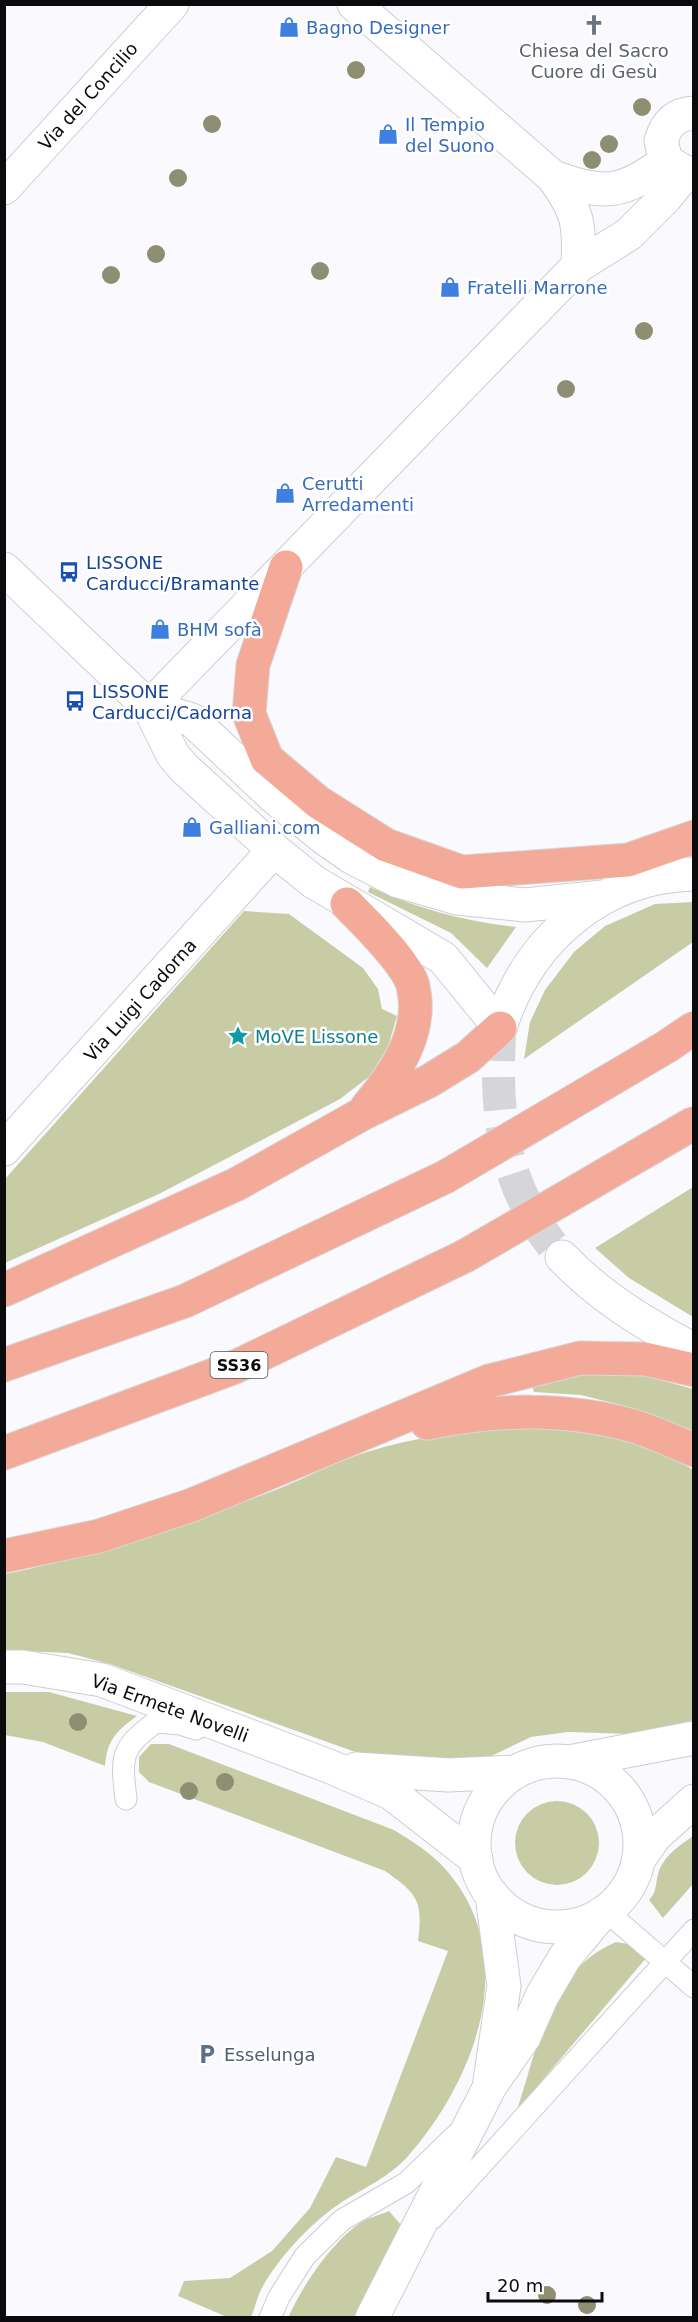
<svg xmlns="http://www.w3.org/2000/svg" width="698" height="2322" font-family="'DejaVu Sans',sans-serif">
  <rect width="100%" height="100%" fill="#fafafe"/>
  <path fill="#c8cca5" d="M 370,887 C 418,909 464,921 516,927 L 487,968 L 451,933 L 368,892 Z
    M 693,902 L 693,942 L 524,1059 L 530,1022 L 545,990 L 574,952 L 605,926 L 655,904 Z
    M 244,911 L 289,914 L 363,968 L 378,989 L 382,1009 L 397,1016 L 388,1047 L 370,1076 L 340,1099 L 161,1193 L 5,1263 L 5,1179 Z
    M 693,1187 L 693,1317 L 629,1278 L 595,1248 Z
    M 602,1373 L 647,1376 L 693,1389 L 693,1431 L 636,1409 L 581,1395 L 534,1392 L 531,1382 L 551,1376 Z
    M 509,1426 C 564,1429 647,1436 693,1470 L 694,1720 L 631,1734 L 568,1732 L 531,1737 L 483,1760 L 447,1768 L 361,1754 L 110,1664 L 68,1653 L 5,1650 L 5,1574 C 100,1555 187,1523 278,1489 C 308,1477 339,1460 370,1451 C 415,1437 462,1432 509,1426 Z
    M 5,1692 L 49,1692 L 137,1716 C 117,1731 107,1739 105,1766 L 43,1742 L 5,1735 Z
    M 151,1744 L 169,1744 L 394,1830 C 413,1842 432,1853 447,1871 C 522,1958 475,2079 409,2155 C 389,2178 363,2188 339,2204 C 311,2223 278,2258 262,2288 C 257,2297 255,2308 251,2317 L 227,2317 L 178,2296 L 184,2281 L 230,2278 L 272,2251 L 310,2208 L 336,2157 L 366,2167 L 448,1951 L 418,1941 C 423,1901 418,1894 385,1871 L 149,1782 L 139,1772 L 139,1757 Z
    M515 1843a42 42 0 1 1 84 0a42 42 0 1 1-84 0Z
    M 693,1836 L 693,1884 L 663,1918 L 649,1900 C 657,1892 655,1885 658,1874 C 663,1856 679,1846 693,1836 Z
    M 616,1942 L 628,1944 L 647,1957 L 517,2110 C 538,2047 549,1970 616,1942 Z
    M 389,2211 L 401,2225 L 354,2317 L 288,2318 C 302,2286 333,2240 363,2221 C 370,2217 381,2215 389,2211 Z"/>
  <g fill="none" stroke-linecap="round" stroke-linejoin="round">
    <path stroke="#d6d6da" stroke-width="33" stroke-dasharray="33 16" stroke-linecap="butt" d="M 500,1028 C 494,1115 503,1190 562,1257"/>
    <g stroke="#cdccd2" stroke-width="23">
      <path id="lane" d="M 126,1799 C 121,1757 120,1748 156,1722 L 180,1724 L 196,1729
        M 606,1911 L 694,1987
        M 433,2218 L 694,1930
        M 270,2318 L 279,2297 L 305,2256 L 342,2220 L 406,2183 L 457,2134"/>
    </g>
    <g stroke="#cdccd2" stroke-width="35">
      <path id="street" d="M 4,1149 L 274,850
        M 4,1667 L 23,1667 L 102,1680 L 331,1767 L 391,1793 L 476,1859
        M474 1844a83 83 0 1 1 166 0a83 83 0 1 1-166 0Z
        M 569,1762 L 694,1738
        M 356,1769 L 448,1775 L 516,1772
        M 639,1859 L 655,1836 L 694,1801
        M 490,2081 L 504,1986 L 492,1895
        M 372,2318 L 490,2086 L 524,2037 L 542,1996 L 565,1957 L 601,1914"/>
    </g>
    <g stroke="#cdccd2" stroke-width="35">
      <path id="secondary" d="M 354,4 L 553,177 C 578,212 580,223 578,266
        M 683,171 L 666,161 L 661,141 C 666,124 675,114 694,113
        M 553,177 C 604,196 623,194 666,161
        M 4,188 L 172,4
        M 4,569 L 149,707 L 173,755 L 184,768 L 274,850 L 314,882 L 443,958 L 500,1028
        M 149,707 L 578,266 L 629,234 L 666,197 L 686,172
        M 149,707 L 192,720 L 273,796 L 324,838 L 353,858 L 398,881 L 457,898 L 525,905 L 603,897
        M 500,1028 C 527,941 600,876 694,874
        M 562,1257 C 600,1297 645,1324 694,1350"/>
    </g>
    <g stroke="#d8d8d8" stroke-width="35">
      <path id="highway" d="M 286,567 L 253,665 L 249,714 L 267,759 L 318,802 L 386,845 L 462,872 L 628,860 L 694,837
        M 347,904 C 364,921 407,963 413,986 C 424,1032 395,1074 367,1107
        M 4,1290 L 237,1184 L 362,1114 L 429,1081 L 468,1057 L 500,1028
        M 4,1365 L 185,1301 L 445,1177
        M 427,1423 C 494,1409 567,1407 633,1426 C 654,1432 674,1442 694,1450
        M 4,1453 L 235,1367 L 465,1256
        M 4,1556 L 99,1536 L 192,1505 L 489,1381 L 580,1358 L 645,1359 L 694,1370"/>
    </g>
    <use href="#lane" stroke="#fff" stroke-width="21"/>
    <use href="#street" stroke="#fff" stroke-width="33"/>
    <use href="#secondary" stroke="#fff" stroke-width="33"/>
    <use href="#highway" stroke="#f3aa99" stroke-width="33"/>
    <g stroke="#d8d8d8" stroke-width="35" stroke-linecap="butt">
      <path id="highway-bridge" d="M 445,1177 L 666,1047 L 694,1028
        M 465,1256 L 694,1123"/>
    </g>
    <use href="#highway-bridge" stroke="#f3aa99" stroke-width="33"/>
  </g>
  <g fill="#8e8e72">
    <circle cx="356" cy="70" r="9"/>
    <circle cx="642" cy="107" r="9"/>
    <circle cx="212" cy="124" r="9"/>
    <circle cx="609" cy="144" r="9"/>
    <circle cx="592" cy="160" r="9"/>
    <circle cx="178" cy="178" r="9"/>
    <circle cx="156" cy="254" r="9"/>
    <circle cx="320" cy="271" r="9"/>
    <circle cx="111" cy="275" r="9"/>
    <circle cx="644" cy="331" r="9"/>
    <circle cx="566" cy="389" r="9"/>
    <circle cx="78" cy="1722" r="9"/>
    <circle cx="225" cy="1782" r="9"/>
    <circle cx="189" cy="1791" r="9"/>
    <circle cx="547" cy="2295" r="9"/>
    <circle cx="587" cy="2305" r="9"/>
  </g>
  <defs>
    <g id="church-bare" transform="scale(1.62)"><path d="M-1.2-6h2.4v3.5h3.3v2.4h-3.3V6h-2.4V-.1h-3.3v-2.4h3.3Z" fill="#6b7280" stroke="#fff" stroke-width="2.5" paint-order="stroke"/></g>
    <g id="shop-bare" transform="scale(1.62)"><path d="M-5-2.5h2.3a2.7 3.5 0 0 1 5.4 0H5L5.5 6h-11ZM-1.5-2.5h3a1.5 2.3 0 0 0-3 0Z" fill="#3f7fe0" stroke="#fff" stroke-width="2.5" paint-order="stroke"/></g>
    <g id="bus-bare" transform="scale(1.62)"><path d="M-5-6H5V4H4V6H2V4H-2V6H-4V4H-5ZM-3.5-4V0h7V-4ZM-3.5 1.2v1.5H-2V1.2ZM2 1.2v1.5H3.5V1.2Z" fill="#1a4fb4" stroke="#fff" stroke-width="2.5" paint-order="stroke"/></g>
    <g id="sight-bare" transform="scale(1.62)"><path d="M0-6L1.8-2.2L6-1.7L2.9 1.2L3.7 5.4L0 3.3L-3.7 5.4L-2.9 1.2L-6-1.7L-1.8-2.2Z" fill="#0f9aa8" stroke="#fff" stroke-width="2.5" paint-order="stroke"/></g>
    <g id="parking-bare" transform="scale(1.62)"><path d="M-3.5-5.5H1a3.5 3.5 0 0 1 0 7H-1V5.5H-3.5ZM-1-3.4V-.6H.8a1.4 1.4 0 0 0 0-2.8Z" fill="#5c6f8a" stroke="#fff" stroke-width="2.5" paint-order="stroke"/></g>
  </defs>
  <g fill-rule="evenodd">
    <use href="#church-bare" x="594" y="25"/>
    <use href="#shop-bare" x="289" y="27"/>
    <use href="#shop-bare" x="388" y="134"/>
    <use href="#shop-bare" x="450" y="287"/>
    <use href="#shop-bare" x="285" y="493"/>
    <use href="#bus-bare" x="69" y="572"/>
    <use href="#shop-bare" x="160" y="629"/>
    <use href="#bus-bare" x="75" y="701"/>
    <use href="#shop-bare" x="192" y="827"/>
    <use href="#sight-bare" x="238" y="1036"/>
    <use href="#parking-bare" x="207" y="2054"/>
  </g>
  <g text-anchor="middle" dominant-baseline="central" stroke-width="5" stroke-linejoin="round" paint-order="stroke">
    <rect fill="#fff" stroke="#545456" stroke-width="1.5" x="210.5" y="1352" width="57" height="26" rx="4.5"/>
    <g font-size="16" font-weight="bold" fill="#0b0b0d">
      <text x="239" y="1365">SS36</text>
    </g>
    <g font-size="18" fill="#366cbe" stroke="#fff" text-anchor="start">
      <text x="306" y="27">Bagno Designer</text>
      <text x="405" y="124">Il Tempio<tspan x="405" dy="21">del Suono</tspan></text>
      <text x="467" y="287">Fratelli Marrone</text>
      <text x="302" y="483">Cerutti<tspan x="302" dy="21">Arredamenti</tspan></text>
      <text x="177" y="629">BHM sofà</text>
      <text x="209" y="827">Galliani.com</text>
    </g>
    <g font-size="18" fill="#5b616d" stroke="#fff">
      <text x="594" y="50">Chiesa del Sacro<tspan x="594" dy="21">Cuore di Gesù</tspan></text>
    </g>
    <g font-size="18" fill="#0b0b0d" stroke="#fff">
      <text transform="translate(88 96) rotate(-48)">Via del Concilio</text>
      <text transform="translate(140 1000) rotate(-48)">Via Luigi Cadorna</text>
      <text transform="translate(170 1708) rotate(20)">Via Ermete Novelli</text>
    </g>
    <g font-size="18" fill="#164399" stroke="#fff" text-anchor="start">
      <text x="86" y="562">LISSONE<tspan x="86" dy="21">Carducci/Bramante</tspan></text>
      <text x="92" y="691">LISSONE<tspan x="92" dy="21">Carducci/Cadorna</tspan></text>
    </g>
    <g font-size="18" fill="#0d838f" stroke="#fff" text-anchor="start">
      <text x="255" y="1036">MoVE Lissone</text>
    </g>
    <g font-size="18" fill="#4e5e75" stroke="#fff" text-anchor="start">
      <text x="224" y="2054">Esselunga</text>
    </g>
  </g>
  <rect width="698" height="2322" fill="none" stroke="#0b0b0d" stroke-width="12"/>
  <path d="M488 2292v9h114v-9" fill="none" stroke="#0b0b0d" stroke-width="3"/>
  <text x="497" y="2292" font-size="18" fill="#0b0b0d" stroke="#ffffff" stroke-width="4.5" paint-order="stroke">20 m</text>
</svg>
